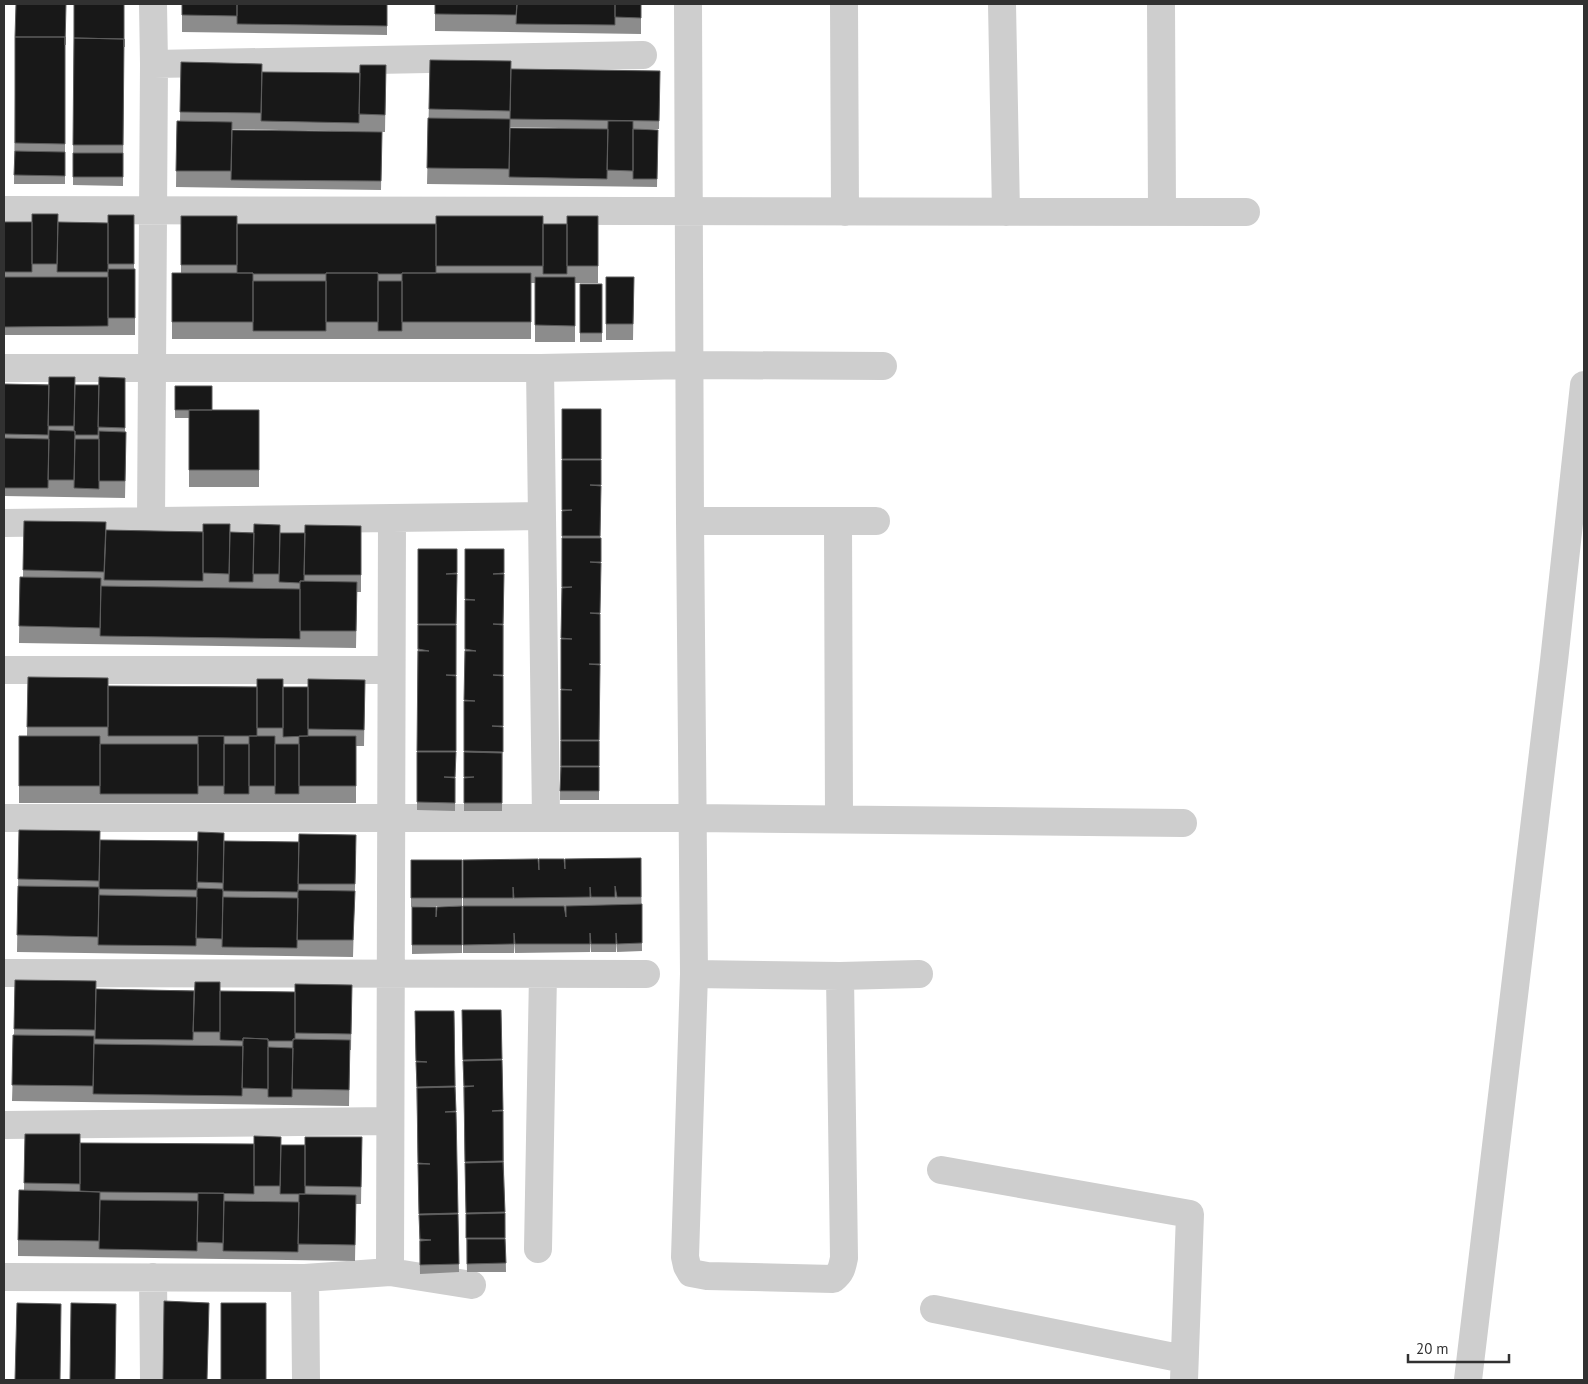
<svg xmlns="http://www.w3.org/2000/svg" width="1588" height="1384" font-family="'PT Sans',sans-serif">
  <rect width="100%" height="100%" fill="#fff"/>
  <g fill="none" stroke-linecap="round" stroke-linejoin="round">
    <path stroke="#cecece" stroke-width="28" d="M 688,4 L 690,521 L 694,974 L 685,1257 L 687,1266 L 691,1273 L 707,1276 L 833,1279 C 841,1273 842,1268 844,1258 L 840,976
      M 844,4 L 845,212
      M 1002,4 L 1006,212
      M 1161,4 L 1162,212
      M 154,64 L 643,55
      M 4,210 L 1246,212
      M 4,368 L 540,368 L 690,365 L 883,366
      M 540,368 L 546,818
      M 151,521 L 154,64 L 153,4
      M 690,521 L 876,521
      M 838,521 L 839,819
      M 4,523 L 542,516
      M 4,670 L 391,670
      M 4,818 L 693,818 L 1183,823
      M 4,973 L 646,974
      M 694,974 L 840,976 L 919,974
      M 4,1125 L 389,1121
      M 941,1170 L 1190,1214 L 1184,1380
      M 538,1249 L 543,974
      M 390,1272 L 392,518
      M 4,1277 L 305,1278 L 390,1272 L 472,1285
      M 153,1277 L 154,1380
      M 305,1278 L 306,1380
      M 934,1309 L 1184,1359
      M 1468,1380 L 1554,661 L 1584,385"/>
  </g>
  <path fill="#8c8c8c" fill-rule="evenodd" d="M 16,4 L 65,54 L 65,184 L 14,184 Z
    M 74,4 L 124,4 L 123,186 L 73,185 Z
    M 182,4 L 387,4 L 387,35 L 182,32 Z
    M 435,4 L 641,4 L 641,34 L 435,31 Z
    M 430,60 L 511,69 L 660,71 L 659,129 L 633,129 L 658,130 L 657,187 L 427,184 ZM 510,127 L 608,129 L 510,128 Z
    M 181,62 L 262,72 L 360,73 L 386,65 L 385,132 L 232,129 L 232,130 L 382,132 L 381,190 L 176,187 L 177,121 L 180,121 Z
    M 134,215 L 134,269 L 135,269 L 135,335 L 4,335 L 4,222 L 108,223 Z
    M 181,216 L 237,224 L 567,224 L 598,216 L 598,283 L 575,283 L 575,342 L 535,342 L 535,283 L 531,283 L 531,339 L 172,339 L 172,273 L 181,273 Z
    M 606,277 L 634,277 L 633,340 L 606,340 Z
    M 580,284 L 602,284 L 602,342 L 580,342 Z
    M 125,378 L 125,432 L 126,448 L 125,498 L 4,496 L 4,384 L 99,385 Z
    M 175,386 L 212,410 L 259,410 L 259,487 L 189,487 L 189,418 L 175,418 Z
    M 562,409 L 601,409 L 599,800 L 560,800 L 562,544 Z
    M 24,521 L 106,530 L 280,533 L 305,533 L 361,526 L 361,592 L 357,592 L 356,648 L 19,643 L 20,577 L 23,577 Z
    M 418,549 L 457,549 L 455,811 L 417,810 Z
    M 504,549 L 502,811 L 464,811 L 465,599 Z
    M 28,677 L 108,686 L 283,687 L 308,687 L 365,680 L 364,746 L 356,746 L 356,803 L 19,803 L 19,736 L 27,736 Z
    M 19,830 L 100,840 L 224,842 L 356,851 L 353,957 L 17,952 Z
    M 641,858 L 642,951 L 617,952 L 616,941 L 616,952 L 591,952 L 590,941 L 590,952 L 515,953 L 514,941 L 514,953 L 463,953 L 463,860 L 539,870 L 565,869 Z
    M 411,860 L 462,860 L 462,906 L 411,907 Z
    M 462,906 L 462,953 L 412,954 L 412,907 L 436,917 Z
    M 15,980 L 96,989 L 295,992 L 352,985 L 351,1050 L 350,1050 L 349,1106 L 12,1101 L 14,1035 Z
    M 462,1010 L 501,1010 L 506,1272 L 467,1272 Z
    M 415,1011 L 454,1011 L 459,1272 L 420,1274 Z
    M 25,1134 L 80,1143 L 281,1145 L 305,1145 L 362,1137 L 361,1204 L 356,1204 L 355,1261 L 18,1256 L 18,1240 L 24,1190 Z"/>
  <path fill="#181818" stroke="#5d5d5d" d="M 16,4 L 66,4 L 65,45 L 65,37 L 15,37 Z
    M 74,4 L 124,4 L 124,47 L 124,39 L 74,38 Z
    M 182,4 L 237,4 L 237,16 L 182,15 Z
    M 237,4 L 387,4 L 387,26 L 237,24 Z
    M 435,4 L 517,4 L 516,15 L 435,14 Z
    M 517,4 L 615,4 L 615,25 L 516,24 Z
    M 615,4 L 641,4 L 641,18 L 615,17 Z
    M 15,37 L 65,37 L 65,144 L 15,143 Z
    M 74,38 L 124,39 L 123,145 L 73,145 Z
    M 430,60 L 511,61 L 510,111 L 429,109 Z
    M 181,62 L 262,64 L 261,113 L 180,112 Z
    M 360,65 L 386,65 L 385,115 L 359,114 Z
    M 511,69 L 660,71 L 659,121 L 510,119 Z
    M 262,72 L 360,73 L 359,123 L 261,121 Z
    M 428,118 L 510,119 L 509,169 L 427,168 Z
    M 177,121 L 232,122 L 231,171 L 176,171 Z
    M 608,121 L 633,121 L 633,171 L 607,170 Z
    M 510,128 L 608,129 L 607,179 L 509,177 Z
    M 633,129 L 658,130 L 657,179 L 633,179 Z
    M 232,130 L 382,132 L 381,181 L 231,180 Z
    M 15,151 L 65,152 L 65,176 L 14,175 Z
    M 73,153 L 123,153 L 123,177 L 73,177 Z
    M 32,214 L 58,214 L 57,264 L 32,264 Z
    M 108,215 L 134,215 L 134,264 L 108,264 Z
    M 181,216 L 237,216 L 237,265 L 181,265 Z
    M 436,216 L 543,216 L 543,266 L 436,266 Z
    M 567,216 L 598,216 L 598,266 L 567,266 Z
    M 4,222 L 32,222 L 32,272 L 4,272 Z
    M 58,222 L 108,223 L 108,272 L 57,272 Z
    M 237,224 L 436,224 L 436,273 L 402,273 L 402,274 L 378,274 L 378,273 L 326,273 L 326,274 L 253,274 L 253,273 L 237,273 Z
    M 543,224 L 567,224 L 567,274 L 543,274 Z
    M 108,269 L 135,269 L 135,318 L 108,318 Z
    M 172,273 L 253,273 L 253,322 L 172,322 Z
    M 326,273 L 378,273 L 378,322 L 326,322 Z
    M 402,273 L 531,273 L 531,322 L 402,322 Z
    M 4,277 L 108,277 L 108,326 L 4,327 Z
    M 535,277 L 575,277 L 575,326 L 535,325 Z
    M 606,277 L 634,277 L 633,324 L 606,324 Z
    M 253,281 L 326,281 L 326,331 L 253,331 Z
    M 378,281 L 402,281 L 402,331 L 378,331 Z
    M 580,284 L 602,284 L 602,333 L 580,333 Z
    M 49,377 L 75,377 L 74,426 L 48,426 Z
    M 99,377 L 125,378 L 125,428 L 98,427 Z
    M 4,384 L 49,385 L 48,435 L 4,434 Z
    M 75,385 L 99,385 L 98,435 L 75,435 L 75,431 L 74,431 Z
    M 175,386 L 212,386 L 212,410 L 175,410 Z
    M 562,409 L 601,409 L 601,459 L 562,459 Z
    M 189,410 L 259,410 L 259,470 L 189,470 Z
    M 49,430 L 75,431 L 74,480 L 48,480 Z
    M 99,431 L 126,432 L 125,481 L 99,481 Z
    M 4,438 L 49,439 L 48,488 L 4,488 Z
    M 75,439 L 99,439 L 99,489 L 74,488 Z
    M 562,460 L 601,460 L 601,485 L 590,485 L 601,486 L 600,536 L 562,536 L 562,511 L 572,510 L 562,510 Z
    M 24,521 L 106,522 L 104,572 L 23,570 Z
    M 203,524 L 230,524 L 229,574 L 203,573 Z
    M 254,524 L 280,525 L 279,574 L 253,574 Z
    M 305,525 L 361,526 L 361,575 L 304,575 Z
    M 106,530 L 203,532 L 203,581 L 104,580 Z
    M 230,532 L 254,533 L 253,582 L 229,582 Z
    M 280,533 L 305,533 L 304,581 L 300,581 L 300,583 L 279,582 Z
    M 562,538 L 601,538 L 601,562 L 590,562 L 601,563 L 600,613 L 590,613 L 600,614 L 600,664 L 589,664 L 600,665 L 599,740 L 561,740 L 561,690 L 572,690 L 561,689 L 561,639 L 572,639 L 561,638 L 562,588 L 572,587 L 562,587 Z
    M 418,549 L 457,549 L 457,573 L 446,574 L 457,574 L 456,624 L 418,624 Z
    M 465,549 L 504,549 L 504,573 L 493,574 L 504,574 L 503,624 L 493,624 L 503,625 L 503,675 L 493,675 L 503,676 L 503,726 L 492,726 L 503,727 L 503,752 L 464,751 L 464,701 L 475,701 L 464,700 L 465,651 L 476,651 L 465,649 L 465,600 L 475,600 L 465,599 Z
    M 20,577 L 101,578 L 100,628 L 19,626 Z
    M 300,581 L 357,582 L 356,631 L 300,631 Z
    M 101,586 L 300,589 L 300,639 L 100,636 Z
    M 418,625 L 456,625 L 456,675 L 446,675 L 456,676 L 456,751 L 417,751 L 418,651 L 429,651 L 418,649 Z
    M 28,677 L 108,678 L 108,727 L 27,727 Z
    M 257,679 L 283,679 L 283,728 L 257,728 Z
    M 308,679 L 365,680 L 364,730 L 308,729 Z
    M 108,686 L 257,687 L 257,736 L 108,736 Z
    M 283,687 L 308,687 L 308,736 L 283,737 Z
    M 19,736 L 100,736 L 100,786 L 19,786 Z
    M 198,736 L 224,736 L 224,786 L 198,786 Z
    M 249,736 L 275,736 L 275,786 L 249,786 Z
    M 299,736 L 356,736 L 356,786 L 299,786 Z
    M 561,741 L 599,741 L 599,766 L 561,766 Z
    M 100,744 L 198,744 L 198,794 L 100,794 Z
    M 224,744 L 249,744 L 249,794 L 224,794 Z
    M 275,744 L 299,744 L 299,794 L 275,794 Z
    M 417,752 L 456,752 L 455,777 L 444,777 L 455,778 L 455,803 L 417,802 Z
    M 464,752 L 502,753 L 502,803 L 464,803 L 464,778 L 474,777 L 464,777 Z
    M 561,767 L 599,767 L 599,791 L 560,791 Z
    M 19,830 L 100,831 L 99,881 L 18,879 Z
    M 198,832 L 224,833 L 223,883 L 197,882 Z
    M 299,834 L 356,835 L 355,884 L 298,884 Z
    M 100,840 L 198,841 L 197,890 L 99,889 Z
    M 224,841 L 299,842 L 298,892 L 223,891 Z
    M 641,858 L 641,897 L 617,897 L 615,886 L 615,897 L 591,897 L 590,887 L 590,897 L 514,898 L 513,887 L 513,898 L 463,898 L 463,860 L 538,859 L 539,870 L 539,859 L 564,859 L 565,869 L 565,859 Z
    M 411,860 L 462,860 L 462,898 L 411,898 Z
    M 18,886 L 99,887 L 98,937 L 17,935 Z
    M 197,888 L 223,889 L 222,939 L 196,938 Z
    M 298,890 L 355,891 L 353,940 L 297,940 Z
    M 99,895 L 197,897 L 196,946 L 98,945 Z
    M 223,897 L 298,898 L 297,948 L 222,947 Z
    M 642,904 L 642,943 L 617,944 L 616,933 L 616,944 L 591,944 L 590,933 L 590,944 L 515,944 L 514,933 L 514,944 L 463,945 L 463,906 L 564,906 L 566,917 L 566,906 Z
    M 462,906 L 462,945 L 412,945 L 412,907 L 436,907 L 436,917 L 437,907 Z
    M 15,980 L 96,981 L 95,1030 L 14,1029 Z
    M 195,982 L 220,982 L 220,1032 L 193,1032 Z
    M 295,984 L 352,985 L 351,1034 L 295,1033 Z
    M 96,989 L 194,991 L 193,1040 L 95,1039 Z
    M 220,991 L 295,992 L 295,1039 L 293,1039 L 293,1041 L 268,1041 L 268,1039 L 243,1038 L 243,1041 L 220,1040 Z
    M 462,1010 L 501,1010 L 502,1059 L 463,1060 Z
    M 415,1011 L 454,1011 L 455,1086 L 417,1087 L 416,1062 L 427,1062 L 416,1061 Z
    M 13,1035 L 94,1036 L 93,1086 L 12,1085 Z
    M 243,1038 L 268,1039 L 268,1089 L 242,1088 Z
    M 293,1039 L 350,1040 L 349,1090 L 292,1089 Z
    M 94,1044 L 243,1046 L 242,1096 L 93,1094 Z
    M 268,1047 L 293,1048 L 292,1097 L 268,1097 Z
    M 502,1060 L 503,1110 L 492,1111 L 503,1111 L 503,1161 L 465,1162 L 464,1087 L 474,1086 L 464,1086 L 463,1061 Z
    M 455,1087 L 456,1111 L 445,1112 L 456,1112 L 458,1213 L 419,1214 L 418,1164 L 430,1164 L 418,1163 L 417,1088 Z
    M 25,1134 L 80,1134 L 80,1184 L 24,1183 Z
    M 254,1136 L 281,1137 L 280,1186 L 254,1186 Z
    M 305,1137 L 362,1137 L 361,1187 L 305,1186 Z
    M 80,1143 L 254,1144 L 254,1194 L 198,1193 L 100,1192 L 80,1191 Z
    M 281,1145 L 305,1145 L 305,1194 L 280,1194 Z
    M 503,1162 L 505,1212 L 466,1213 L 465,1163 Z
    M 19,1190 L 100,1192 L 99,1241 L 18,1240 Z
    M 198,1193 L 224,1193 L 223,1243 L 197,1242 Z
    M 299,1194 L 356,1195 L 355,1245 L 298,1244 Z
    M 100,1200 L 198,1201 L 197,1251 L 99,1249 Z
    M 224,1201 L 299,1202 L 298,1252 L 223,1251 Z
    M 505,1213 L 505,1238 L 466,1238 L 466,1214 Z
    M 458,1214 L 459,1264 L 420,1265 L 420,1241 L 431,1240 L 420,1239 L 419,1215 Z
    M 467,1239 L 505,1239 L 506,1263 L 467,1264 Z
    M 164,1301 L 209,1303 L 207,1380 L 163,1380 Z
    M 17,1303 L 61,1304 L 60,1380 L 15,1380 Z
    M 71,1303 L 116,1304 L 115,1380 L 70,1380 Z
    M 221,1303 L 266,1303 L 266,1380 L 221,1380 Z"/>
  <rect width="1588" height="1384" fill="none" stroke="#313131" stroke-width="10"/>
  <path d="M1408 1354v8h101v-8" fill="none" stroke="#313131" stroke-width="2.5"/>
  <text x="1416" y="1354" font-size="15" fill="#313131" stroke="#ffffff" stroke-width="4" paint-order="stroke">20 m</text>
</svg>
